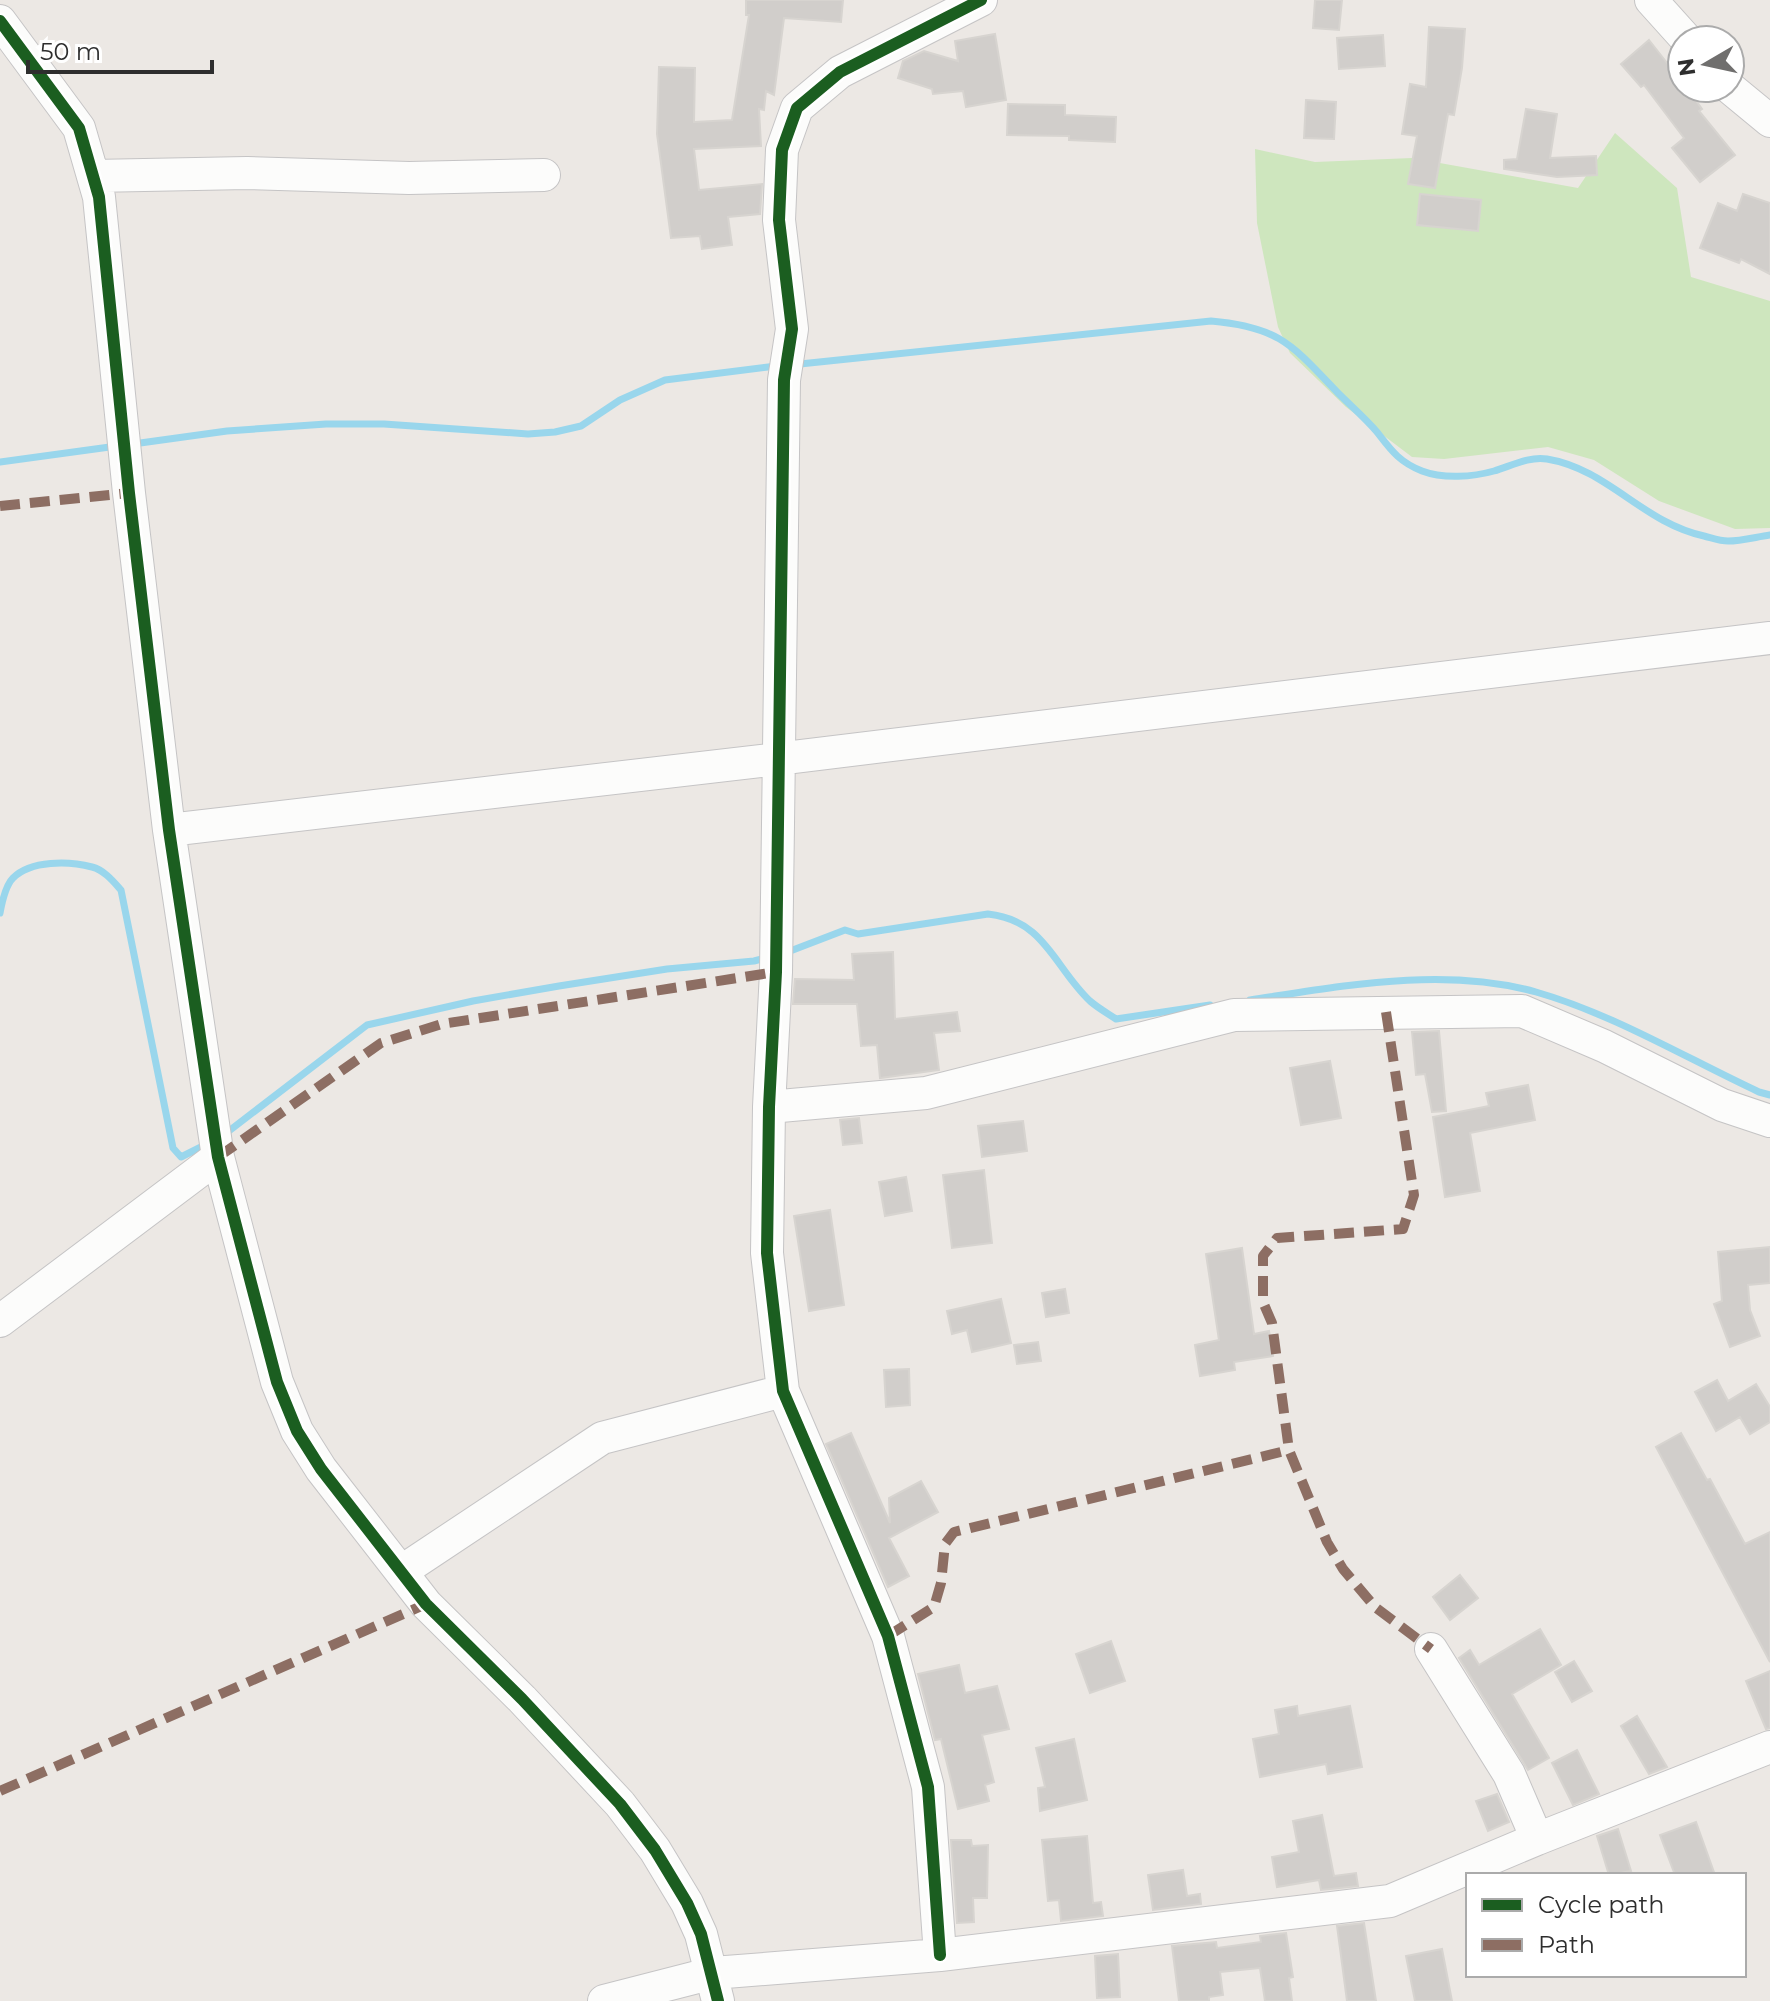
<svg xmlns="http://www.w3.org/2000/svg" width="1770" height="2001" font-family="Montserrat,sans-serif">
  <rect width="100%" height="100%" fill="#ece8e4"/>
  <path fill="#cee6be" d="M 1615,133 L 1677,188 L 1691,277 L 1770,301 L 1770,528 L 1735,529 L 1659,501 L 1594,460 L 1548,447 L 1444,459 L 1412,457 L 1346,407 L 1290,353 L 1278,327 L 1257,223 L 1255,149 L 1315,162 L 1412,158 L 1578,188 Z"/>
  <g fill="none" stroke-linecap="round" stroke-linejoin="round">
    <path stroke="#99d6ec" stroke-width="7" d="M 800,364 L 1211,321 C 1280,327 1292,345 1338,393 C 1351,406 1365,418 1377,432 C 1391,450 1399,462 1422,471 C 1443,479 1473,477 1494,471 C 1511,466 1529,456 1547,459 C 1608,469 1643,523 1704,536 C 1712,538 1720,541 1728,541 C 1741,541 1756,537 1770,535
      M 133,444 L 227,431 L 326,424 L 384,424 L 528,434 L 555,432 L 581,426 L 620,400 L 665,380 L 776,366
      M 0,462 L 117,446
      M 0,913 C 2,902 6,885 13,878 C 31,860 69,861 92,867 C 104,870 113,881 121,890 L 173,1148 L 181,1157 L 207,1144
      M 785,953 L 845,930 L 858,934 L 988,914 C 1045,920 1054,967 1090,1001 C 1098,1008 1107,1013 1116,1019 L 1210,1005
      M 1250,1000 C 1343,986 1444,966 1536,992 C 1613,1014 1686,1058 1759,1092 L 1770,1095
      M 225,1134 L 367,1025 L 473,1001 L 559,986 L 667,969 L 754,961 L 769,957"/>
  </g>
  <path fill="#d1cecb" stroke="#d7d4d0" stroke-width="2" d="M 746,0 L 843,0 L 841,22 L 784,18 L 774,95 L 766,91 L 764,110 L 759,109 L 761,146 L 694,149 L 699,190 L 762,184 L 760,214 L 728,217 L 732,245 L 702,249 L 700,236 L 671,238 L 657,134 L 659,67 L 695,68 L 694,122 L 732,120 L 749,15 L 746,15 Z
    M 1315,0 L 1342,0 L 1339,30 L 1313,28 Z
    M 1429,27 L 1465,29 L 1462,68 L 1454,115 L 1448,114 L 1435,188 L 1408,184 L 1417,136 L 1402,134 L 1410,84 L 1426,87 Z
    M 995,34 L 1006,100 L 966,107 L 963,91 L 933,94 L 932,89 L 898,78 L 903,61 L 924,51 L 958,61 L 955,41 Z
    M 1383,35 L 1385,66 L 1339,69 L 1337,38 Z
    M 1649,40 L 1682,82 L 1682,88 L 1687,88 L 1702,109 L 1699,111 L 1735,155 L 1700,182 L 1672,148 L 1684,138 L 1644,85 L 1641,87 L 1621,64 Z
    M 1306,100 L 1336,102 L 1334,139 L 1304,138 Z
    M 1008,104 L 1065,105 L 1065,115 L 1116,117 L 1115,142 L 1069,140 L 1069,136 L 1007,135 Z
    M 1526,109 L 1557,114 L 1550,158 L 1596,156 L 1597,175 L 1557,177 L 1504,169 L 1504,160 L 1517,159 Z
    M 1420,194 L 1481,200 L 1478,231 L 1417,225 Z
    M 1743,194 L 1770,203 L 1770,274 L 1741,259 L 1739,263 L 1700,248 L 1718,203 L 1737,211 Z
    M 893,952 L 895,1019 L 957,1012 L 960,1031 L 934,1033 L 939,1070 L 880,1078 L 877,1045 L 861,1046 L 857,1004 L 793,1004 L 795,979 L 854,980 L 852,954 Z
    M 1439,1031 L 1446,1111 L 1432,1112 L 1425,1074 L 1416,1075 L 1412,1032 Z
    M 1330,1061 L 1341,1118 L 1301,1125 L 1290,1068 Z
    M 1528,1085 L 1535,1120 L 1470,1133 L 1480,1191 L 1445,1197 L 1433,1117 L 1489,1106 L 1486,1093 Z
    M 859,1118 L 862,1143 L 843,1145 L 840,1120 Z
    M 1023,1121 L 1027,1151 L 982,1157 L 978,1126 Z
    M 984,1170 L 992,1243 L 952,1248 L 943,1175 Z
    M 906,1177 L 912,1211 L 885,1216 L 879,1182 Z
    M 830,1210 L 844,1305 L 809,1311 L 794,1216 Z
    M 1770,1247 L 1770,1283 L 1748,1285 L 1750,1310 L 1760,1336 L 1730,1347 L 1714,1304 L 1722,1301 L 1718,1252 Z
    M 1242,1248 L 1254,1334 L 1269,1331 L 1273,1356 L 1234,1362 L 1235,1370 L 1200,1376 L 1195,1345 L 1219,1340 L 1206,1254 Z
    M 1065,1289 L 1069,1313 L 1046,1317 L 1042,1293 Z
    M 1001,1299 L 1011,1343 L 972,1352 L 967,1330 L 952,1334 L 947,1311 Z
    M 1038,1342 L 1041,1361 L 1017,1364 L 1014,1345 Z
    M 909,1369 L 910,1405 L 886,1407 L 884,1370 Z
    M 1717,1380 L 1728,1401 L 1756,1384 L 1770,1407 L 1770,1422 L 1750,1434 L 1740,1417 L 1716,1431 L 1695,1392 Z
    M 851,1433 L 890,1523 L 889,1498 L 921,1481 L 938,1512 L 889,1538 L 909,1576 L 888,1587 L 826,1444 Z
    M 1681,1433 L 1707,1480 L 1710,1479 L 1745,1544 L 1770,1532 L 1770,1662 L 1656,1447 Z
    M 1460,1575 L 1478,1598 L 1450,1620 L 1433,1597 Z
    M 1540,1629 L 1561,1665 L 1512,1694 L 1549,1758 L 1528,1770 L 1459,1658 L 1470,1650 L 1479,1665 Z
    M 1111,1641 L 1125,1681 L 1090,1693 L 1076,1654 Z
    M 1574,1661 L 1592,1691 L 1572,1702 L 1555,1672 Z
    M 959,1665 L 965,1693 L 997,1686 L 1009,1729 L 982,1735 L 994,1782 L 985,1785 L 989,1801 L 958,1809 L 941,1739 L 935,1740 L 918,1674 Z
    M 1770,1671 L 1770,1728 L 1766,1729 L 1746,1681 Z
    M 1297,1706 L 1298,1716 L 1350,1706 L 1362,1767 L 1328,1774 L 1326,1764 L 1260,1777 L 1253,1739 L 1279,1734 L 1275,1710 Z
    M 1637,1716 L 1667,1767 L 1649,1774 L 1621,1726 Z
    M 1074,1739 L 1087,1800 L 1040,1811 L 1038,1788 L 1045,1787 L 1036,1748 Z
    M 1577,1750 L 1599,1794 L 1573,1805 L 1552,1763 Z
    M 1497,1794 L 1509,1822 L 1488,1831 L 1476,1801 Z
    M 1322,1815 L 1334,1876 L 1356,1873 L 1358,1886 L 1321,1890 L 1319,1880 L 1277,1887 L 1272,1857 L 1299,1852 L 1293,1821 Z
    M 1696,1822 L 1715,1875 L 1675,1875 L 1660,1835 Z
    M 1618,1829 L 1631,1871 L 1609,1875 L 1597,1836 Z
    M 1087,1836 L 1093,1903 L 1101,1902 L 1103,1916 L 1061,1921 L 1059,1900 L 1048,1901 L 1042,1840 Z
    M 951,1840 L 971,1840 L 972,1846 L 988,1845 L 987,1898 L 973,1898 L 974,1922 L 957,1923 Z
    M 1183,1870 L 1187,1896 L 1200,1894 L 1201,1904 L 1153,1910 L 1148,1875 Z
    M 1364,1923 L 1376,2001 L 1347,2001 L 1337,1926 Z
    M 1286,1933 L 1293,1977 L 1289,1978 L 1292,2001 L 1265,2001 L 1260,1968 L 1220,1972 L 1223,1995 L 1209,1997 L 1209,2001 L 1179,2001 L 1172,1946 L 1216,1942 L 1217,1948 L 1261,1942 L 1260,1936 Z
    M 1442,1949 L 1452,2001 L 1415,2001 L 1406,1956 Z
    M 1118,1954 L 1120,1997 L 1097,1998 L 1095,1956 Z"/>
  <g fill="none" stroke-linecap="round" stroke-linejoin="round">
    <g stroke="#c5c4c5" stroke-width="34">
      <path id="minor" d="M 1651,0 L 1687,40
        M 0,21 L 79,128 L 99,197 L 129,493 L 169,830 L 218,1157 L 277,1382 L 297,1431 L 321,1469 L 426,1604 L 522,1699 L 620,1804 L 655,1850 L 687,1903 L 701,1934 L 718,2001
        M 1730,88 L 1770,121
        M 93,176 L 247,173 L 409,178 L 544,175
        M 169,830 L 777,759 L 1770,638
        M 769,1107 L 926,1093 L 1234,1015 L 1522,1011 L 1604,1046 L 1722,1105 L 1770,1121
        M 0,1321 L 218,1157
        M 402,1571 L 602,1438 L 783,1391
        M 1431,1649 L 1509,1774 L 1537,1839
        M 940,1955 L 928,1787 L 888,1636 L 783,1391 L 767,1253 L 769,1107 L 776,972 L 784,380 L 792,329 L 779,220 L 782,150 L 797,108 L 840,72 L 981,0
        M 604,2001 L 713,1973 L 940,1955 L 1390,1901 L 1537,1839 L 1770,1747"/>
    </g>
    <use href="#minor" stroke="#fcfcfb" stroke-width="32"/>
    <path stroke="#8d6e63" stroke-width="10" stroke-dasharray="20 10" stroke-linecap="butt" d="M 0,506 L 129,493
      M 1386,1012 L 1414,1195 L 1403,1229 L 1277,1238 L 1263,1256 L 1263,1302 L 1272,1323 L 1289,1450 L 1327,1542 L 1343,1569 L 1375,1607 L 1431,1649
      M 218,1157 L 381,1043 L 442,1024 L 776,972
      M 888,1636 L 934,1607 L 941,1583 L 945,1544 L 954,1532 L 1289,1450
      M 0,1791 L 426,1604"/>
    <g stroke="#fff" stroke-width="17">
      <path id="cycleway" d="M 0,21 L 79,128 L 99,197 L 129,493 L 169,830 L 218,1157 L 277,1382 L 297,1431 L 321,1469 L 426,1604 L 522,1699 L 620,1804 L 655,1850 L 687,1903 L 701,1934 L 718,2001
        M 940,1955 L 928,1787 L 888,1636 L 783,1391 L 767,1253 L 769,1107 L 776,972 L 784,380 L 792,329 L 779,220 L 782,150 L 797,108 L 840,72 L 981,0"/>
    </g>
    <use href="#cycleway" stroke="#1b5e20" stroke-width="12"/>
  </g>
  <rect x="1466" y="1873" width="280" height="104" fill="#ffffff" stroke="#ababab" stroke-width="2"/>
  <rect x="1482" y="1899" width="40" height="12" fill="#1b5e20" stroke="#ababab" stroke-width="2"/>
  <text x="1538" y="1913" font-size="24" fill="#2e2e2e">Cycle path</text>
  <rect x="1482" y="1939" width="40" height="12" fill="#8d6e63" stroke="#ababab" stroke-width="2"/>
  <text x="1538" y="1953" font-size="24" fill="#2e2e2e">Path</text>
  <g transform="translate(1706 64) rotate(261)"><circle r="38" fill="#ffffff" stroke="#ababab" stroke-width="2"/>
  <path d="M0-6L14 30L0 20L-14 30Z" fill="#706f6e"/>
  <text y="-12" font-size="22" font-weight="bold" text-anchor="middle" fill="#2e2e2e">N</text>
  </g>
  <path d="M28 60v12h184v-12" fill="none" stroke="#2e2e2e" stroke-width="4"/>
  <text x="40" y="60" font-size="24" fill="#2e2e2e" stroke="#ffffff" stroke-width="6" paint-order="stroke">50 m</text>
</svg>
